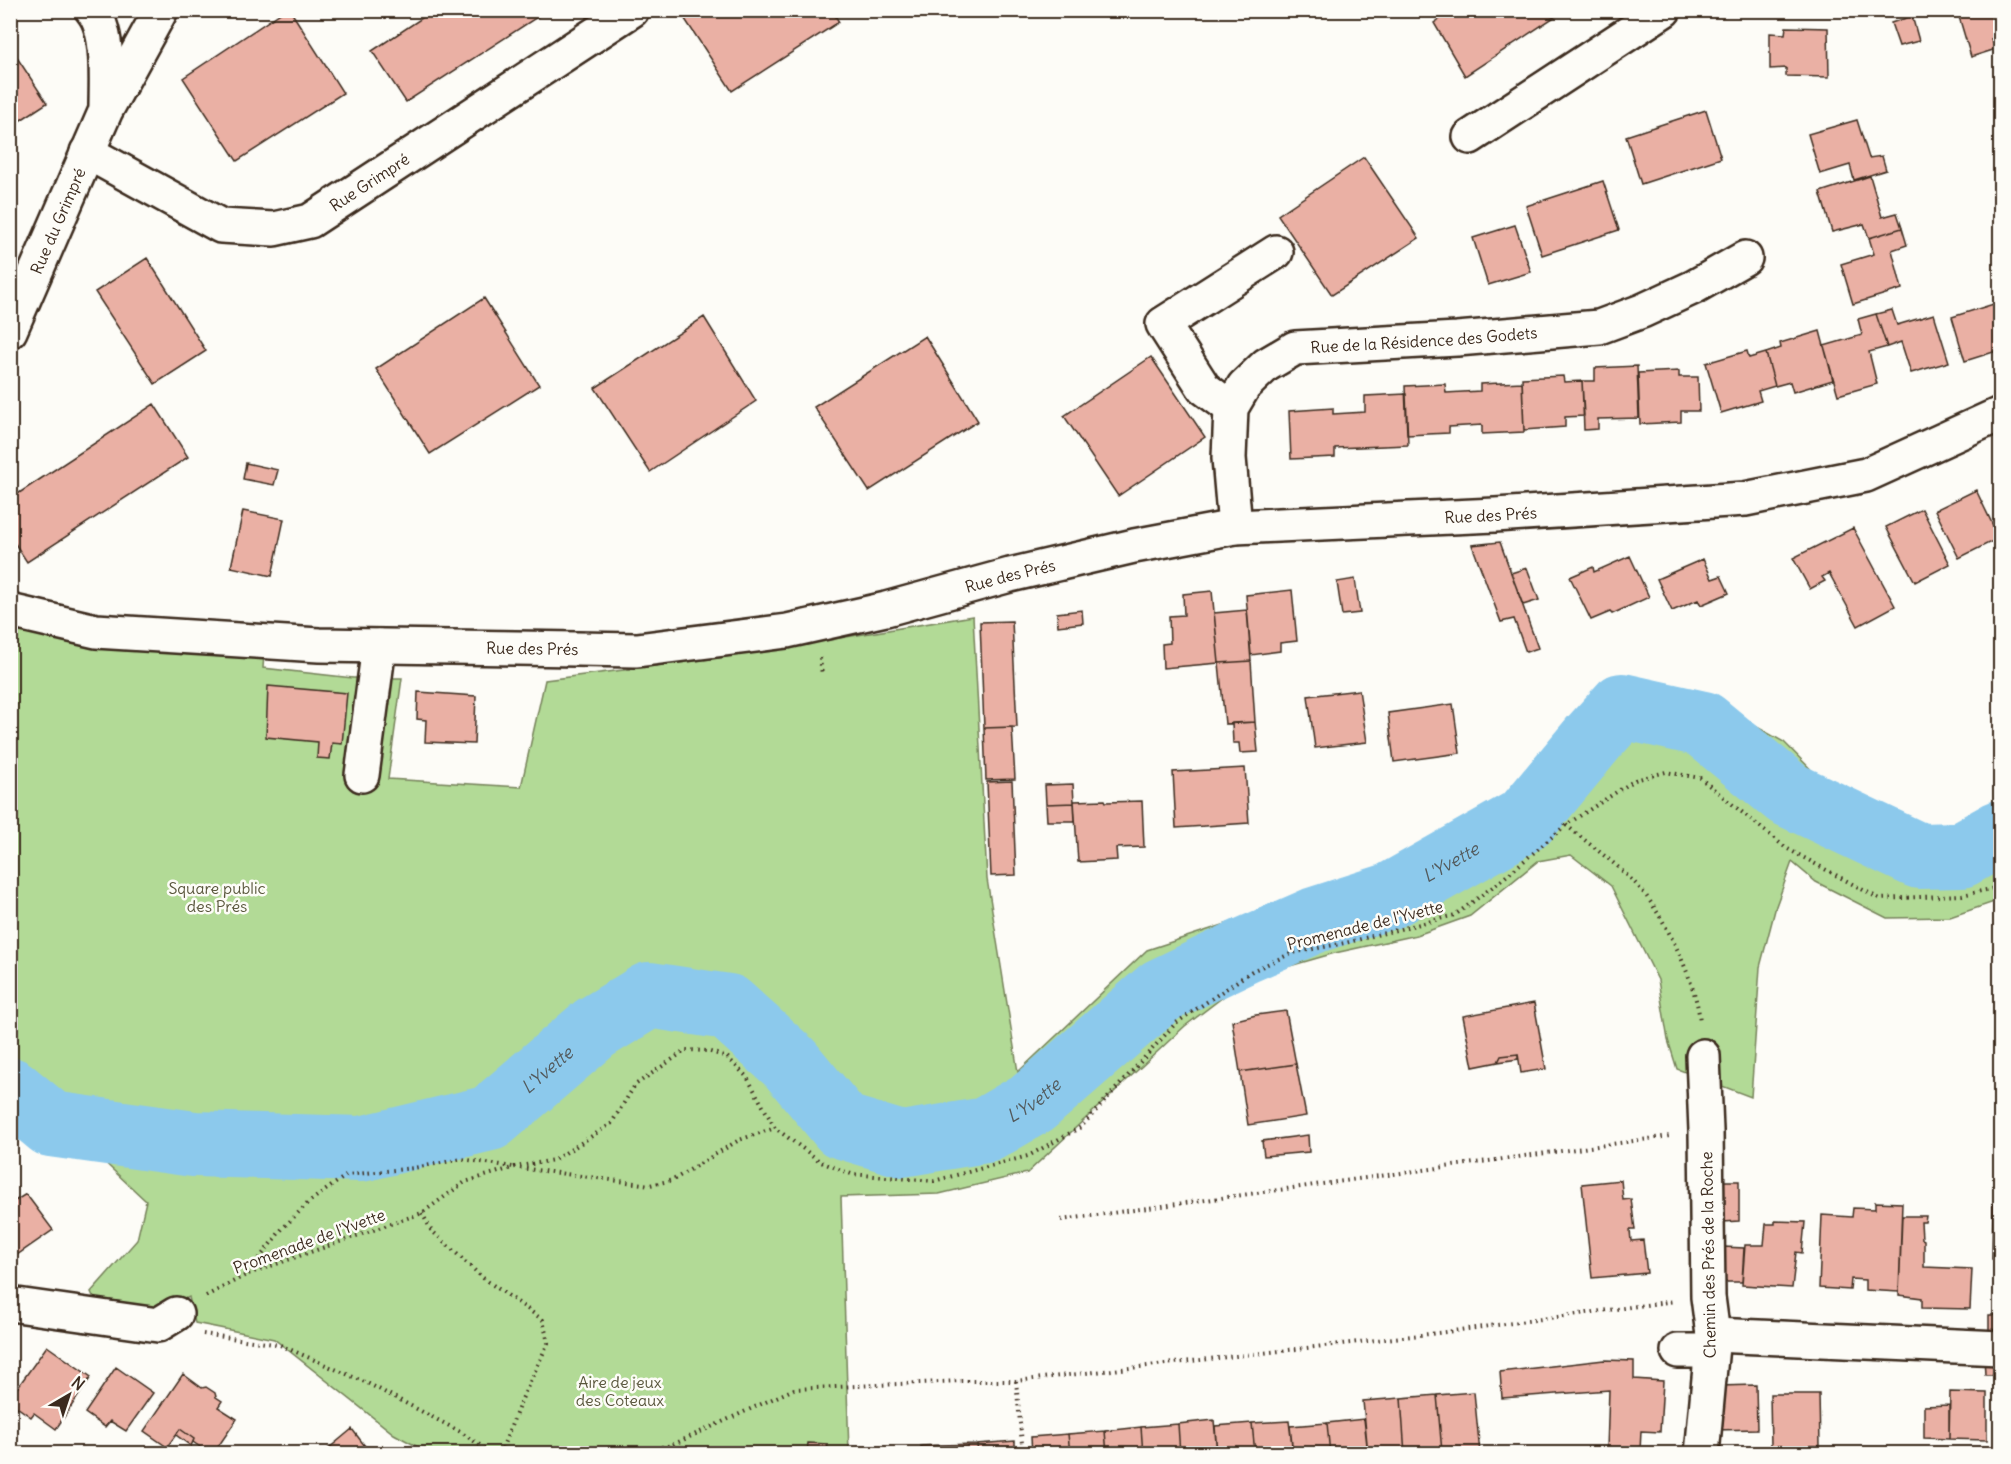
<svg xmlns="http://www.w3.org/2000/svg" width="2011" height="1464" font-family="Delius,sans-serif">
  <rect width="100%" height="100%" fill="#fdfcf7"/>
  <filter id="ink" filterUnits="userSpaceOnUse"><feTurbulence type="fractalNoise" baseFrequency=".0167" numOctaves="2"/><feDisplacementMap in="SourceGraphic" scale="12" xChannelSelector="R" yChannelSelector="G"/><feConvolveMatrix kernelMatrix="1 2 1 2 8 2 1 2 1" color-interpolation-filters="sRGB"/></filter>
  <g filter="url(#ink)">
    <path fill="#b2da96" stroke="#76825a" stroke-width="1.5" d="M 973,616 L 987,879 L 1018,1072 L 1147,950 L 1308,897 L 1405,876 L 1502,809 L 1555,759 L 1615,695 L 1663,691 L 1732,713 L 1784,742 L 1838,797 L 1919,834 L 1964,831 L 2000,814 L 2000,900 L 1950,917 L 1887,918 L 1816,882 L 1792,862 L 1776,906 L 1760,967 L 1751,1097 L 1677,1069 L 1668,1040 L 1658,980 L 1611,886 L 1571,855 L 1538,861 L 1470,916 L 1417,935 L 1335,953 L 1248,978 L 1185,1026 L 1027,1173 L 939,1194 L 841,1197 L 849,1453 L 742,1449 L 717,1454 L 429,1453 L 394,1434 L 274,1339 L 195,1323 L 189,1297 L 148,1317 L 98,1307 L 91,1292 L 137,1240 L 146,1201 L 52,1113 L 11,1079 L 10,617 L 264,654 L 263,668 L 353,678 L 402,678 L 388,779 L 521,787 L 545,680 L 718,658 Z"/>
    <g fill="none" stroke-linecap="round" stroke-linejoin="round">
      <path stroke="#8cc9ec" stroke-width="66" id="s1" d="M 10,1090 L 51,1124 L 194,1144 L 361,1149 L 490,1118 L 595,1028 L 649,995 L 728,1007 L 790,1063 L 842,1126 L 902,1144 L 986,1130 L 1034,1102 L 1161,991 L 1244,951 L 1315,920 L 1390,896 L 1526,819 L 1594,737 L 1622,706 L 1703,724 L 1788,794 L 1919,856 L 1961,855 L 2000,833"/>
    </g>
    <path fill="#eab0a4" stroke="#3b2a1e" stroke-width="1.5" d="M 285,10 L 290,10 L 343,93 L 237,161 L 183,78 Z
      M 434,10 L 548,10 L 406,102 L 372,51 Z
      M 679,10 L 832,10 L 839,22 L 732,91 Z
      M 1453,10 L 1565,10 L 1465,76 L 1434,23 Z
      M 1957,10 L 2000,10 L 2000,36 L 1991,39 L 1996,49 L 1971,57 Z
      M 1912,16 L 1919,41 L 1899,46 L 1891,23 Z
      M 1786,27 L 1828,28 L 1829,77 L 1786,76 L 1786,68 L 1770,69 L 1770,33 L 1785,34 Z
      M 10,47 L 47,103 L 10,127 Z
      M 1706,110 L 1721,158 L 1641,184 L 1626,136 Z
      M 1857,120 L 1869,158 L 1882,156 L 1886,170 L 1854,180 L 1850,165 L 1820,174 L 1808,134 Z
      M 1364,157 L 1419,238 L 1332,295 L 1278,215 Z
      M 1870,176 L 1882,217 L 1897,213 L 1902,228 L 1869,238 L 1864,224 L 1832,232 L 1820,192 Z
      M 1603,181 L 1619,230 L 1542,255 L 1526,206 Z
      M 1515,225 L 1531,272 L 1488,285 L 1473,238 Z
      M 1902,228 L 1907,245 L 1892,250 L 1902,289 L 1853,304 L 1841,264 L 1874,254 L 1869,238 Z
      M 147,258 L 206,351 L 155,384 L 95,292 Z
      M 484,298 L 539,385 L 430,454 L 376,369 Z
      M 2000,302 L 2000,350 L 1965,361 L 1952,317 Z
      M 1892,310 L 1897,325 L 1934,314 L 1949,362 L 1911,373 L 1901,342 L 1887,347 L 1876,314 Z
      M 1876,314 L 1887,347 L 1869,352 L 1877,384 L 1838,395 L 1824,346 L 1862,335 L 1858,319 Z
      M 704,317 L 756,401 L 650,472 L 595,388 Z
      M 1820,331 L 1833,380 L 1793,392 L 1790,382 L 1775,386 L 1766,353 L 1781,348 L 1780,343 Z
      M 925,336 L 978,421 L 869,491 L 814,407 Z
      M 1747,351 L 1749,358 L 1766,353 L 1775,386 L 1758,391 L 1761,401 L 1721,413 L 1706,363 Z
      M 1151,357 L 1205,437 L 1118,496 L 1064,416 Z
      M 1637,366 L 1639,418 L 1598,419 L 1598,429 L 1584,430 L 1582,381 L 1595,381 L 1595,368 Z
      M 1679,371 L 1679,377 L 1698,377 L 1699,411 L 1681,411 L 1681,422 L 1640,424 L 1638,373 Z
      M 1563,376 L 1564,382 L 1582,381 L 1584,416 L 1565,417 L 1565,427 L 1524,430 L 1522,378 Z
      M 1522,382 L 1524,432 L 1482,434 L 1482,425 L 1449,427 L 1449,433 L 1407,435 L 1405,386 L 1445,384 L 1446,393 L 1480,391 L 1480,384 Z
      M 1406,394 L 1408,445 L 1335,448 L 1335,457 L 1291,459 L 1289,411 L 1333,408 L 1333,414 L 1365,412 L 1365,396 Z
      M 154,404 L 188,457 L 27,562 L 10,536 L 10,499 Z
      M 246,463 L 278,470 L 274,485 L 243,479 Z
      M 1976,490 L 1999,538 L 1959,558 L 1935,510 Z
      M 1922,509 L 1950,564 L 1915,582 L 1886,527 Z
      M 243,511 L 284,519 L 272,576 L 231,567 Z
      M 1853,528 L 1895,606 L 1858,626 L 1829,573 L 1822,577 L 1825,581 L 1810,589 L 1793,558 Z
      M 1500,542 L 1538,648 L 1526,652 L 1514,619 L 1501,622 L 1472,545 Z
      M 1630,556 L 1649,597 L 1612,614 L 1610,612 L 1591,620 L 1570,577 L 1593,567 L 1594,572 Z
      M 1703,559 L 1712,579 L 1721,576 L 1729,593 L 1701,605 L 1698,600 L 1672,611 L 1657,579 Z
      M 1527,568 L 1539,600 L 1523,605 L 1511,573 Z
      M 1355,579 L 1360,613 L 1342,615 L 1337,582 Z
      M 1292,590 L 1297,641 L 1280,643 L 1280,651 L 1251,655 L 1246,595 Z
      M 1212,591 L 1219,663 L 1163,668 L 1162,644 L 1170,643 L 1169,616 L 1184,615 L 1183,594 Z
      M 1082,610 L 1083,623 L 1058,626 L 1057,613 Z
      M 1247,610 L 1251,661 L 1219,663 L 1214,613 Z
      M 1012,621 L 1017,727 L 984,728 L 980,622 Z
      M 1251,661 L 1255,722 L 1225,724 L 1219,663 Z
      M 268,686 L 347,693 L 342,744 L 332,743 L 330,759 L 317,758 L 318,742 L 266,737 Z
      M 1359,690 L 1367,742 L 1315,748 L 1308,696 Z
      M 418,692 L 476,696 L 474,744 L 425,742 L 426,720 L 417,719 Z
      M 1453,704 L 1460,753 L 1394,762 L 1388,713 Z
      M 1255,722 L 1258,752 L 1240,753 L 1239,743 L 1233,743 L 1232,723 Z
      M 1012,727 L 1015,779 L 986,780 L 984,728 Z
      M 1245,768 L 1249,823 L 1176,828 L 1173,772 Z
      M 1012,781 L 1016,875 L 991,876 L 987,782 Z
      M 1073,784 L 1074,803 L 1046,804 L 1045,785 Z
      M 1105,800 L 1106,802 L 1142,801 L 1144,847 L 1116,848 L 1117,860 L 1078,862 L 1074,801 Z
      M 1074,803 L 1075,821 L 1047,821 L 1046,804 Z
      M 1534,1003 L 1546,1069 L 1521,1073 L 1518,1054 L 1501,1056 L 1498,1062 L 1473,1067 L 1463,1016 Z
      M 1286,1011 L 1296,1064 L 1240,1072 L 1232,1021 L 1256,1015 Z
      M 1518,1054 L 1518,1059 L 1498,1062 L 1501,1056 Z
      M 1296,1064 L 1306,1116 L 1248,1125 L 1240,1072 Z
      M 1308,1135 L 1309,1152 L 1264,1156 L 1262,1141 Z
      M 1621,1180 L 1623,1200 L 1631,1199 L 1635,1230 L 1630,1230 L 1631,1241 L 1643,1240 L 1647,1273 L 1592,1278 L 1582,1184 Z
      M 1723,1181 L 1739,1181 L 1739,1221 L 1723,1222 Z
      M 26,1194 L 53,1230 L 11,1259 L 10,1204 Z
      M 1875,1202 L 1902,1203 L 1899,1292 L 1865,1290 L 1865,1280 L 1851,1279 L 1850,1290 L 1819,1288 L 1822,1215 L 1852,1217 L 1853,1208 L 1875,1209 Z
      M 1993,1204 L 2000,1205 L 2000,1259 L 1992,1259 Z
      M 1902,1216 L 1926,1216 L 1925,1222 L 1921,1222 L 1922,1239 L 1924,1240 L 1924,1267 L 1972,1269 L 1970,1309 L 1922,1308 L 1922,1298 L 1899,1295 Z
      M 1775,1221 L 1805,1222 L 1802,1253 L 1796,1252 L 1792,1288 L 1742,1285 L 1745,1245 L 1764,1245 L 1766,1224 L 1775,1224 Z
      M 1723,1247 L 1744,1248 L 1742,1282 L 1722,1282 Z
      M 1989,1315 L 2000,1315 L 2000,1339 L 1989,1338 Z
      M 47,1346 L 91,1377 L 56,1429 L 34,1413 L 31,1417 L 10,1402 L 10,1398 Z
      M 1984,1356 L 2000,1357 L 2000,1375 L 1985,1375 Z
      M 1604,1360 L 1634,1361 L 1634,1379 L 1663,1381 L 1660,1432 L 1641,1431 L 1640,1451 L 1607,1449 L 1609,1390 L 1502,1398 L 1500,1372 Z
      M 116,1367 L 153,1393 L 126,1431 L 110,1421 L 105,1427 L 85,1413 Z
      M 183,1374 L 202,1388 L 206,1387 L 215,1393 L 216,1397 L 222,1401 L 218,1407 L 237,1419 L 213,1454 L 210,1454 L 193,1442 L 194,1439 L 180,1429 L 167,1447 L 144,1431 Z
      M 1756,1385 L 1757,1429 L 1715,1430 L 1718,1386 Z
      M 1474,1392 L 1480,1453 L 1457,1454 L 1457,1451 L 1442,1452 L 1437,1395 Z
      M 1950,1392 L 1987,1393 L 1987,1440 L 1949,1439 Z
      M 1770,1394 L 1819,1394 L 1820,1446 L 1771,1446 Z
      M 1437,1395 L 1442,1452 L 1405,1454 L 1401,1398 Z
      M 1401,1398 L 1405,1454 L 1368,1454 L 1363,1401 Z
      M 1949,1405 L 1949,1439 L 1924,1438 L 1924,1406 Z
      M 1364,1419 L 1368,1454 L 1330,1454 L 1327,1423 Z
      M 1214,1420 L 1217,1454 L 1180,1454 L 1178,1424 Z
      M 1289,1421 L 1293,1454 L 1255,1454 L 1252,1423 Z
      M 1252,1423 L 1255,1454 L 1217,1454 L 1215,1426 Z
      M 1327,1423 L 1330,1454 L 1293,1454 L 1290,1426 Z
      M 1178,1424 L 1180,1454 L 1143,1454 L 1141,1427 Z
      M 1141,1427 L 1143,1454 L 1107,1454 L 1105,1431 Z
      M 180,1429 L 194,1439 L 191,1446 L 176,1435 Z
      M 352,1429 L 371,1454 L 322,1454 Z
      M 1105,1431 L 1107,1454 L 1070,1454 L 1068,1434 Z
      M 1068,1434 L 1070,1454 L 1032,1454 L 1031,1437 Z
      M 1015,1441 L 1015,1454 L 978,1454 L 977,1444 Z
      M 808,1443 L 828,1444 L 827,1454 L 807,1454 Z
      M 977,1444 L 978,1454 L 941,1454 L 940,1445 Z
      M 940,1445 L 941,1454 L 896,1454 L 921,1452 L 921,1446 Z
      M 1771,1446 L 1820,1446 L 1820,1454 L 1771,1454 Z"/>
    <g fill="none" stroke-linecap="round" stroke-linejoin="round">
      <g stroke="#3b2a1e" stroke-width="38">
        <g id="minor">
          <path d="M 92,10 C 110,31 106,81 106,108"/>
          <path d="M 1470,137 L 1664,10"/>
          <path id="s2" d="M 87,152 L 221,226 L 274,229 L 310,221 L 632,10"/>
          <path id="s3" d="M 10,331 L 106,110 L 161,10"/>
          <path d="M 1231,408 L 1204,388 L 1163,324 L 1276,252"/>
          <path id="s4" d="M 1235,527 L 1229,458 L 1231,408 L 1244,386 L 1266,365 L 1295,348 L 1457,339 L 1599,327 L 1642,311 L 1694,287 L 1745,258"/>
          <path id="s5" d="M 10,611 L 96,631 L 319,645 L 637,650 L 787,631 L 886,609 L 1010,575 L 1134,546 L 1235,527 L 1495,515 L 1745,499 L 1866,475 L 2000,414"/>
          <path d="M 362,775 L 379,646"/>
          <path d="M 10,1304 L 158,1325 L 176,1314"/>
          <path d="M 1713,1335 L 2000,1348"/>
          <path d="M 1678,1351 L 1711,1351"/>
          <path d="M 1702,1454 L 1713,1335 L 1708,1297 L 1706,1131 L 1703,1056"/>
        </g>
      </g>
      <path stroke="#3b2a1e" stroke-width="4" stroke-dasharray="1.5 4.5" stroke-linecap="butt" d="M 820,658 L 822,675
        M 1566,825 C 1589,844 1613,861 1634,882 C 1662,909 1697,983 1700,1022
        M 520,1168 L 650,1185 L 673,1180 L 739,1140 L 775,1128
        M 422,1213 L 431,1230 L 483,1278 L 543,1320 L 548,1343 L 521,1401 L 500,1454
        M 1061,1220 L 1670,1136
        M 248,1273 L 282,1229 L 309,1202 L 347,1175 L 414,1168 L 462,1159 L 513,1167
        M 206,1296 L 248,1274 L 422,1213 L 465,1182 L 515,1167 L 554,1160 L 611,1124 L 635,1085 L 686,1050 L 707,1051 L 727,1057 L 747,1077 L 775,1128 L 821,1162 L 851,1174 L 934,1181 L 1028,1156 L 1081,1127 L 1176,1023 L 1252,971 L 1292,953 L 1345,943 L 1455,915 L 1498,883 L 1566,825 L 1635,780 L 1666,772 L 1700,778 L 1786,848 L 1880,899 L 1962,895 L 2000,887
        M 203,1334 L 280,1345 L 367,1383 L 459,1431 L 493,1454
        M 1016,1381 L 1023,1454
        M 626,1454 L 672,1445 L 794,1389 L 961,1381 L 1016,1381 L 1438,1333 L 1675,1301"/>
      <use href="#minor" stroke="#fdfcf7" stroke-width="33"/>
    </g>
  </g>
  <g text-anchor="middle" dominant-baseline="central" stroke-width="5" stroke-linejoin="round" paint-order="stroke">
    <g font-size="16" fill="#3b2a1e" stroke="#fdfcf7">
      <text stroke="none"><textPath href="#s2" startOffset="314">Rue Grimpré</textPath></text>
      <text stroke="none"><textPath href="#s3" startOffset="120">Rue du Grimpré</textPath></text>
      <text stroke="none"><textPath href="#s4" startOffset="338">Rue de la Résidence des Godets</textPath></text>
      <text stroke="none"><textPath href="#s5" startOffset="1497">Rue des Prés</textPath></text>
      <text stroke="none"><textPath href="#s5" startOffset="1011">Rue des Prés</textPath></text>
      <text stroke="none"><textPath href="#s5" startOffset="525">Rue des Prés</textPath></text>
      <text transform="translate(1365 925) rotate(-14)">Promenade de l'Yvette</text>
      <text transform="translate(309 1241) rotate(-20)">Promenade de l'Yvette</text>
      <text transform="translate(1708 1255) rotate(-91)">Chemin des Prés de la Roche</text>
    </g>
    <g font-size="16" fill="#59563c" stroke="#fdfcf7">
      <text x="217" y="888">Square public<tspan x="217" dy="18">des Prés</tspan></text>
      <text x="620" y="1382">Aire de jeux<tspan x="620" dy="18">des Coteaux</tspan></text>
    </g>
    <g font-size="18" font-style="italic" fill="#535a5c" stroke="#fdfcf7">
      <text stroke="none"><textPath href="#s1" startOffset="1634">L'Yvette</textPath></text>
      <text stroke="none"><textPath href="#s1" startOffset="572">L'Yvette</textPath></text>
      <text stroke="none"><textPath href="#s1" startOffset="1148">L'Yvette</textPath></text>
    </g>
  </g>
  <rect width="2011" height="1464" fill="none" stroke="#fdfcf7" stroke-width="36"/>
  <rect x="18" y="18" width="1975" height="1428" fill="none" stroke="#3b2a1e" stroke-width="2" filter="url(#ink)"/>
  <g transform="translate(69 1395) rotate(39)" stroke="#fdfcf7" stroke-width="4.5" paint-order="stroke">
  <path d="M0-4.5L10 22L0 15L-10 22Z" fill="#3b2a1e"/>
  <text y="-9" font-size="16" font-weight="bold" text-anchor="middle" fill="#3b2a1e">N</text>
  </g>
</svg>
